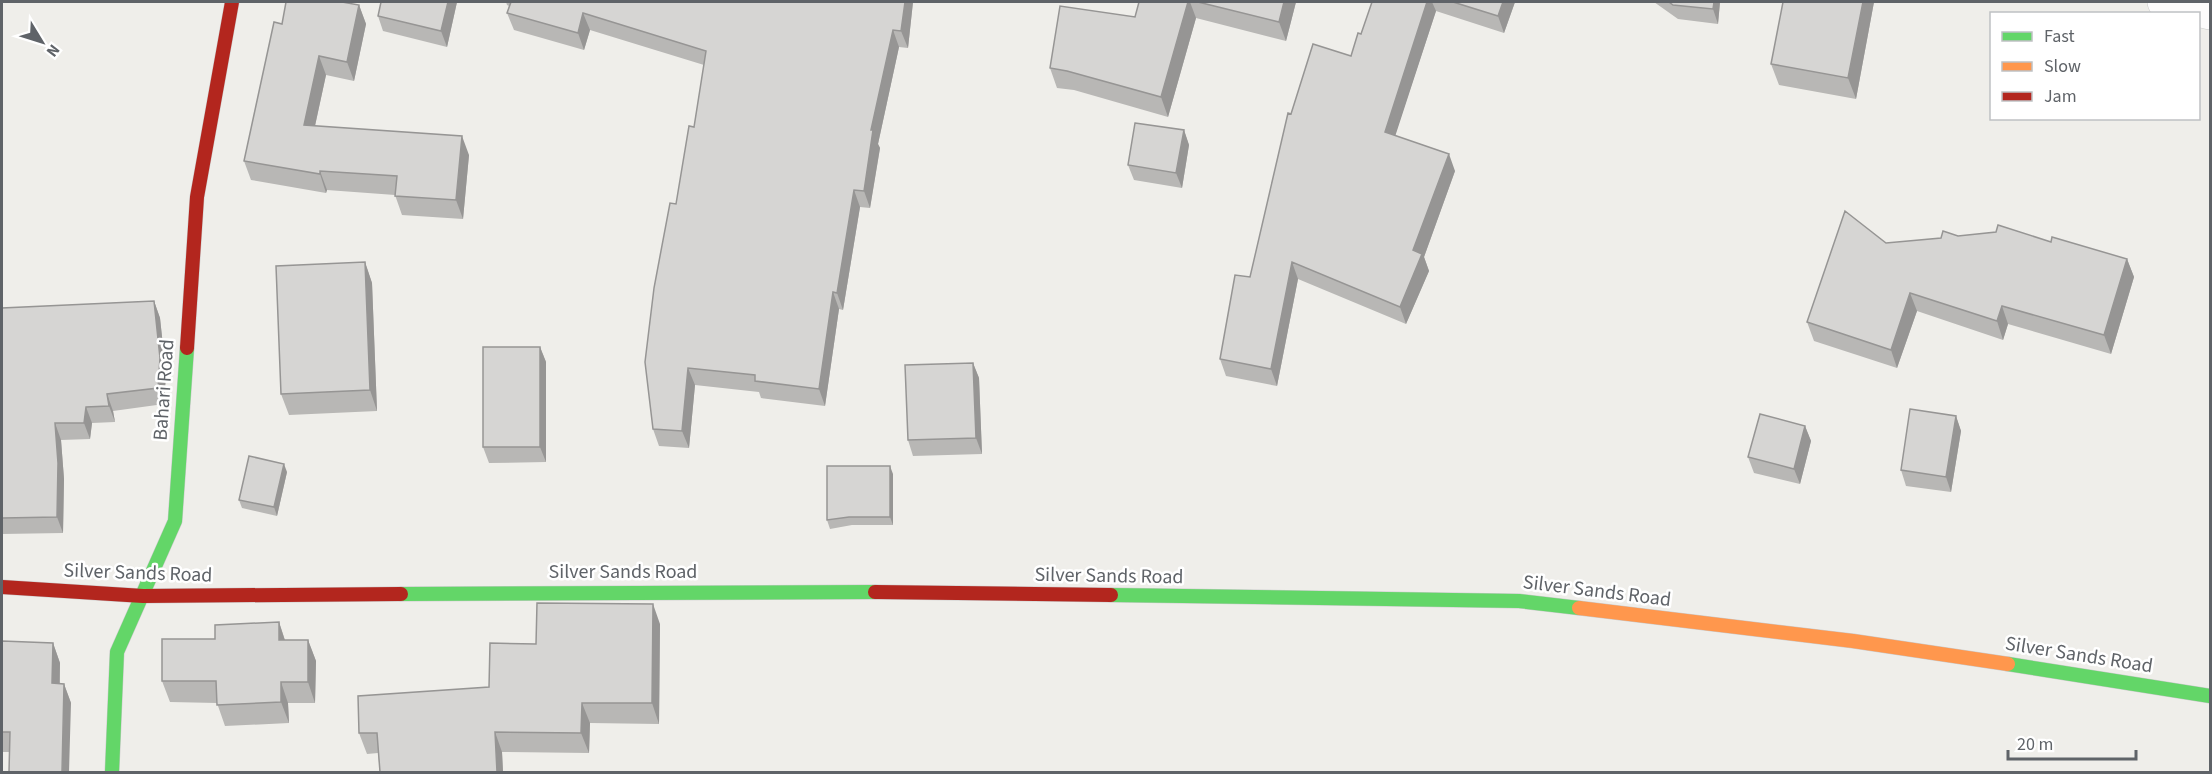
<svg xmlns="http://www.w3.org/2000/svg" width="2212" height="774" font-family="'Source Sans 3',sans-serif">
  <rect width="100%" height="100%" fill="#efeeea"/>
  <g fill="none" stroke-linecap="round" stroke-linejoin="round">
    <g stroke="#cbcccc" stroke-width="34">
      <path id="street" d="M 2164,2 L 2210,13"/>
    </g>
    <g stroke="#cacacb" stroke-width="15">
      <path id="fast" d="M 401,594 L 875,592
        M 1111,595 L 1519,601 L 1579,608
        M 2008,664 L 2210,696
        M 112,772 L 117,652 L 175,521 L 187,348"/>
    </g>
    <g stroke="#cacacb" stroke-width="15">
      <path id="slow" d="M 1579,608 L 1853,641 L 2008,664"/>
    </g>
    <g stroke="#cacacb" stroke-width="15">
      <path id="jam" d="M 187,348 L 197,197 L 232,2
        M 2,587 L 143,596 L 401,594
        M 875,592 L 1111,595"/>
    </g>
    <use href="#street" stroke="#fdfcfc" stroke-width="33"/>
    <use href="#fast" stroke="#63d668" stroke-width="14"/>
    <use href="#slow" stroke="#ff974d" stroke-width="14"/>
    <use href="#jam" stroke="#b3261e" stroke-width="14"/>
  </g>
  <path fill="#b8b7b5" d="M 381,2 L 457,2 L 447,47 L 383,31 L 378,16 Z
    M 506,2 L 913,2 L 908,48 L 899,47 L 878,144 L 880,148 L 870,208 L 860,207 L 843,310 L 839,309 L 825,406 L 761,398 L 759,392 L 695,385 L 689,448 L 659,446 L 653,429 L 676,204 L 694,127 L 704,65 L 590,30 L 584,50 L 514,30 L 507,13 L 509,6 L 507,5 Z
    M 1139,2 L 1296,2 L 1286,41 L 1196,18 L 1168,117 L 1074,90 L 1057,88 L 1050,68 L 1135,17 Z
    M 1372,2 L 1515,2 L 1504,33 L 1436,11 L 1395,135 L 1455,171 L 1424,257 L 1429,271 L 1406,324 L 1298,279 L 1277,386 L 1226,376 L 1220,359 L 1250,277 L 1291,114 L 1351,56 L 1361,34 Z
    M 1654,2 L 1720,2 L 1718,24 L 1678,19 Z
    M 1874,2 L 1856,99 L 1779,85 L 1771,64 Z
    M 359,5 L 366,24 L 354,81 L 326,75 L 315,126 L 469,155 L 463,219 L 402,215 L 395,195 L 327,190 L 326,193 L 251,180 L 244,161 L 282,24 Z
    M 1184,130 L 1189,145 L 1182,188 L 1134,180 L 1128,165 Z
    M 1958,236 L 2051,242 L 2127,259 L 2134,277 L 2111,354 L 2008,324 L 2003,340 L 1917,311 L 1897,368 L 1814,341 L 1807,322 Z
    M 365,262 L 372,283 L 377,411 L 289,415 L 281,394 Z
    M 154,301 L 160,318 L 166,374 L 164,404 L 113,411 L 115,422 L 92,423 L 90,439 L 61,440 L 64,479 L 63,533 L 2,534 L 2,308 Z
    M 540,347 L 546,362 L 546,462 L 489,463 L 483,447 Z
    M 973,363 L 979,378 L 982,454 L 913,456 L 908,440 Z
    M 1956,416 L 1961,431 L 1951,492 L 1906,486 L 1901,470 Z
    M 1805,426 L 1811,441 L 1800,484 L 1754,473 L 1748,457 Z
    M 287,472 L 277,516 L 242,508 L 239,500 Z
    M 893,474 L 893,525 L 852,525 L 830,529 L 827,520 Z
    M 279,622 L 285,640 L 308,640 L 316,661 L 315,703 L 288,703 L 289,723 L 225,726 L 217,703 L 170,702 L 162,681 L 215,639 Z
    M 660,624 L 659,724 L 590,723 L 589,753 L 502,752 L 503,772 L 380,772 L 378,753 L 367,754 L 359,733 L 489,687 L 536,644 Z
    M 2,641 L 53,643 L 60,663 L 60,683 L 64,684 L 71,703 L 10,752 L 2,752 Z"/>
  <path fill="#969594" d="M 448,2 L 457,2 L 447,47 L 441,31 Z
    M 905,2 L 913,2 L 908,48 L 901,31 Z
    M 1188,2 L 1190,2 L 1196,18 L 1168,117 L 1161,97 Z
    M 1284,2 L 1296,2 L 1286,41 L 1279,22 Z
    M 1427,2 L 1432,2 L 1436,11 L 1391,149 L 1385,132 Z
    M 1503,2 L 1515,2 L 1504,33 L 1498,16 Z
    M 1714,2 L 1720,2 L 1718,24 L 1713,9 Z
    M 1863,2 L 1874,2 L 1856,99 L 1848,78 Z
    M 359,5 L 366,24 L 354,81 L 347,62 Z
    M 583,13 L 590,30 L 584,50 L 578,33 Z
    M 893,30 L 899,47 L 878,144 L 880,148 L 870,208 L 864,191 L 871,130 Z
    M 319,56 L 326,75 L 311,144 L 304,125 Z
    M 1184,130 L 1189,145 L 1182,188 L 1176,173 Z
    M 462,136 L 469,155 L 463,219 L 456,200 Z
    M 1449,154 L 1455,171 L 1424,257 L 1429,271 L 1406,324 L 1400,307 L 1413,250 Z
    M 320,171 L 327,190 L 326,193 L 320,174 Z
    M 854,190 L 860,207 L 843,310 L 837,293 Z
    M 2127,259 L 2134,277 L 2111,354 L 2104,335 Z
    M 365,262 L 372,283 L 377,411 L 370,390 Z
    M 1292,262 L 1298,279 L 1277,386 L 1271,369 Z
    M 833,292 L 839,309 L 825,406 L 819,389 Z
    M 1910,293 L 1917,311 L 1897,368 L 1891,350 Z
    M 154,301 L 160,318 L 166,374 L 164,404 L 158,388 Z
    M 2002,306 L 2008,324 L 2003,340 L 1997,321 Z
    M 540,347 L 546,362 L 546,462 L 540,447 Z
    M 973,363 L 979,378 L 982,454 L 976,438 Z
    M 688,368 L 695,385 L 689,448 L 682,431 Z
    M 107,394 L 113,411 L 115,422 L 109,406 Z
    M 86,407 L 92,423 L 90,439 L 84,423 Z
    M 1956,416 L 1961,431 L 1951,492 L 1946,477 Z
    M 55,423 L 61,440 L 64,479 L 63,533 L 57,517 Z
    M 1805,426 L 1811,441 L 1800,484 L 1794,469 Z
    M 284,464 L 287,472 L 277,516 L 274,507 Z
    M 890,466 L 893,474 L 893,525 L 890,517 Z
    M 653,604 L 660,624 L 659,724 L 652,703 Z
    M 279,622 L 286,644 L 279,640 Z
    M 308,640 L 316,661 L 315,703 L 308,682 Z
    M 53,643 L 60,663 L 59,703 L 52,683 Z
    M 281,682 L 288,703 L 289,723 L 281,702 Z
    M 64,684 L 71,703 L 69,772 L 62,772 Z
    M 582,703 L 590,723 L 589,753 L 581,733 Z
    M 495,732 L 502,752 L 503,772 L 497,772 Z"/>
  <path fill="#d6d5d3" stroke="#969594" stroke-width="1.5" d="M 286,2 L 342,2 L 359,5 L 347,62 L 319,56 L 304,125 L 462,136 L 456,200 L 395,196 L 397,176 L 320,171 L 320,174 L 244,161 L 274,22 L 282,24 Z
    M 381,2 L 448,2 L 441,31 L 378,16 Z
    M 511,2 L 905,2 L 901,31 L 893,30 L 871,130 L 873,130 L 864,191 L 854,190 L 837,293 L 833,292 L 819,389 L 755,381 L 755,375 L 688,368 L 682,431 L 653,429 L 645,362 L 654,288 L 670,203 L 676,204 L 689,126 L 694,127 L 706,51 L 583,13 L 578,33 L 507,13 Z
    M 1139,2 L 1188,2 L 1161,97 L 1067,71 L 1050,68 L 1060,6 L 1135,17 Z
    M 1198,2 L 1284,2 L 1279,22 Z
    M 1372,2 L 1427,2 L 1385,132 L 1449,154 L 1413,250 L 1422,254 L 1400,307 L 1292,262 L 1271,369 L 1220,359 L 1235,275 L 1250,277 L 1288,113 L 1291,114 L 1313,44 L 1351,56 L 1358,33 L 1361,34 Z
    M 1453,2 L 1503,2 L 1498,16 Z
    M 1669,2 L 1714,2 L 1713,9 L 1673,5 Z
    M 1783,2 L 1863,2 L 1848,78 L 1771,64 Z
    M 1135,123 L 1184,130 L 1176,173 L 1128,165 Z
    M 1845,211 L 1886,243 L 1941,238 L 1943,231 L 1958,236 L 1996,232 L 1998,225 L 2051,242 L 2052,237 L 2127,259 L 2104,335 L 2002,306 L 1997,321 L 1910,293 L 1891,350 L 1807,322 Z
    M 365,262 L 370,390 L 281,394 L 276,266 Z
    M 154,301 L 160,358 L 158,388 L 107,394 L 109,406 L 86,407 L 84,423 L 55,423 L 58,463 L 57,517 L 2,518 L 2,308 Z
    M 483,347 L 540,347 L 540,447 L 483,447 Z
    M 973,363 L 976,438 L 908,440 L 905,365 Z
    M 1910,409 L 1956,416 L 1946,477 L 1901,470 Z
    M 1760,414 L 1805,426 L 1794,469 L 1748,457 Z
    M 249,456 L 284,464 L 274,507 L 239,500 Z
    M 827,466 L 890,466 L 890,517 L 849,517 L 827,520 Z
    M 537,603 L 653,604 L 652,703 L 582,703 L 581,733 L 495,732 L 497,772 L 380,772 L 377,733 L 359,733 L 358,696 L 489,687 L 490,643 L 536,644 Z
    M 279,622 L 279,640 L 308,640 L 308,682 L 281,682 L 281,702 L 217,705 L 216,681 L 162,681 L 162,639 L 215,639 L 215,625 Z
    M 2,641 L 53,643 L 52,683 L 64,684 L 62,772 L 9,772 L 10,732 L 2,732 Z"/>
  <g text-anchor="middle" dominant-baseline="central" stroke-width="5" stroke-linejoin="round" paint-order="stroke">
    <g font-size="20" fill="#5f6368" stroke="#fff">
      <text transform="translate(164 390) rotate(-86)">Bahari Road</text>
      <text x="623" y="572">Silver Sands Road</text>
      <text transform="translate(138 573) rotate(2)">Silver Sands Road</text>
      <text transform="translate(1109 576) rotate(1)">Silver Sands Road</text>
      <text transform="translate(1597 591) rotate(7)">Silver Sands Road</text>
      <text transform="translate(2079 655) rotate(9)">Silver Sands Road</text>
    </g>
  </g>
  <rect width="2212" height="774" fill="none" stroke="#5f6368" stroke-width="6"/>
  <rect x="1990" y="12" width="210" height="108" fill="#ffffff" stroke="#bfc1c3" stroke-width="1.5"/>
  <rect x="2002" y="32" width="30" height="9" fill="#63d668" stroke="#bfc1c3" stroke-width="1.5"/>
  <text x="2044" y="42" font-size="18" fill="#5f6368">Fast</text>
  <rect x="2002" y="62" width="30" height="9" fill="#ff974d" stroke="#bfc1c3" stroke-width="1.5"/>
  <text x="2044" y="72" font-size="18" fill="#5f6368">Slow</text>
  <rect x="2002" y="92" width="30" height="9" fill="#b3261e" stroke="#bfc1c3" stroke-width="1.5"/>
  <text x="2044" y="102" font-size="18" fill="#5f6368">Jam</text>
  <g transform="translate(42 42) rotate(128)" stroke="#ffffff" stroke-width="4.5" paint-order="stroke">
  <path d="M0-4.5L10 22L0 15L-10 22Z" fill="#5f6368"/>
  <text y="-9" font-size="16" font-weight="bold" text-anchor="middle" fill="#5f6368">N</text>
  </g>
  <path d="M2008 750v9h128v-9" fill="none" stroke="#5f6368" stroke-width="3"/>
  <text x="2017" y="750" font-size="18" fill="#5f6368" stroke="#ffffff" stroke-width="4.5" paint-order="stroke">20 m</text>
</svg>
